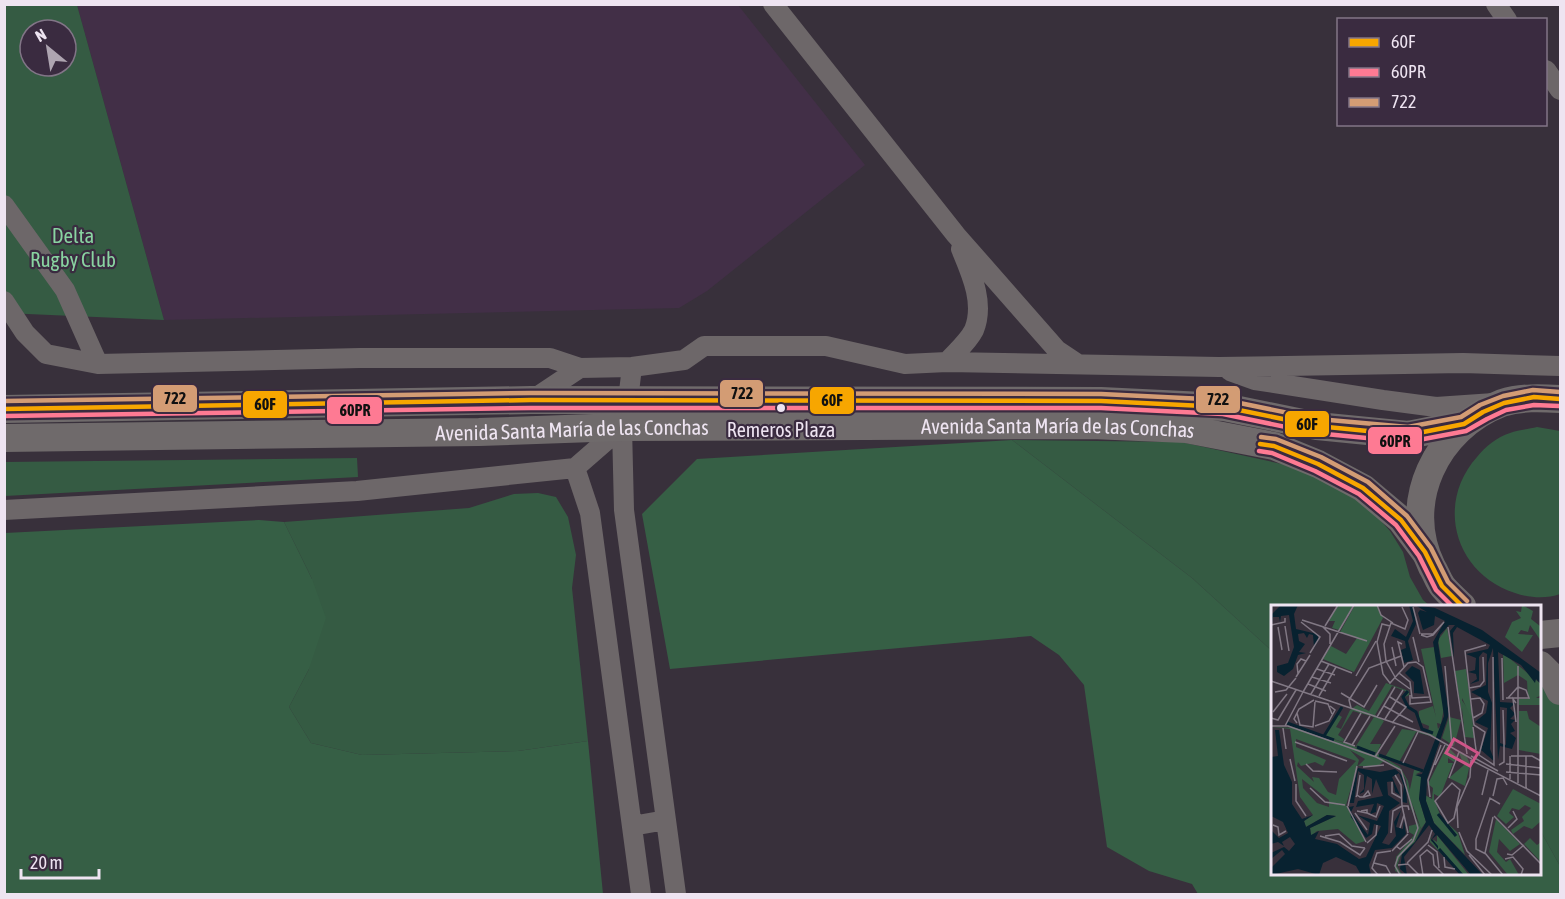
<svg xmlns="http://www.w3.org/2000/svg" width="1565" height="899" font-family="'Asap Condensed',sans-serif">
  <rect width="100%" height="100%" fill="#38303b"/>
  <path fill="#422f47" d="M 77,5 L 738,5 L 865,165 L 707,291 L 679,308 L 164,320 Z"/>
  <path fill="#355b43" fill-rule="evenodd" d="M 5,5 L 77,5 L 164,320 L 5,313 ZM 30,30 L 66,30 L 66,66 L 30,66 Z
    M 1537,427 L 1560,431 L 1560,594 C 1547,599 1529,598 1515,593 C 1455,574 1435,504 1477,457 C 1485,447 1497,437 1510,433 C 1518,430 1529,429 1537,427 Z
    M 1012,440 L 1181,442 L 1291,466 L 1342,489 L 1371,510 L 1390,531 L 1403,552 L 1410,577 L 1423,600 L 1430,606 L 1272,606 L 1272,651 L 1192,578 Z
    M 357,458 L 358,477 L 5,496 L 5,462 Z
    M 538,493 L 556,497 L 568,517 L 576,555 L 572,588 L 588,741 L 518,751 L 362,755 L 311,743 L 289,707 L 309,669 L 312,579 L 284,522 L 469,508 L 514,494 Z
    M 1540,677 L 1560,705 L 1560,866 L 1540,830 Z"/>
  <path fill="#365f45" d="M 1012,440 L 1192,578 L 1272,651 L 1272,874 L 1540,874 L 1540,830 L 1560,866 L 1560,894 L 1198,894 L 1192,884 L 1149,871 L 1107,847 L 1084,685 L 1059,655 L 1031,636 L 670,669 L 642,514 L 697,459 Z
    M 259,520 L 284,522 L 312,579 L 326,618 L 309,669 L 289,707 L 311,743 L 362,755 L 518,751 L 588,741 L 603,894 L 5,894 L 5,533 Z"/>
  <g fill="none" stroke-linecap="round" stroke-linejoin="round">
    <path stroke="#6d6769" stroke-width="20" d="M 773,4 L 956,235 L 1057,350 L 1078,364
      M 1496,4 L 1507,20
      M 1546,70 L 1560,90
      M 4,205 L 65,290 L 98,364
      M 4,301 L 25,333 L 46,354 L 98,364 L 360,358 L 550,358 L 580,368 L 632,367 L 684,360 L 704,346 L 826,346 L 905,364 L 947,362 L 1219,367 L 1463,363 L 1560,366
      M 947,362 C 956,352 968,342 974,330 C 985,303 971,273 961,249
      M 632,367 L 628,400 L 622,427 L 624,510 L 676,894
      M 1230,371 L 1255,380 L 1383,400 L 1436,407 L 1494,403
      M 532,400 L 580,368
      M 575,468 L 590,513 L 641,894
      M 4,510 L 357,491 L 575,468 L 622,427
      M 632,826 L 666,820"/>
    <g stroke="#6f6a6b" stroke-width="28">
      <path d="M 4,409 L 531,400 L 1101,401 L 1224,407 L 1317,426 L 1408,435 L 1464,424"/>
      <path id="s1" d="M 4,438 L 479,432 L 622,427 L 1092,425 L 1186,429 L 1274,446 L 1318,464 L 1363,488 L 1401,520 L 1425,552"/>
      <path d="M 1462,606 C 1456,600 1449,594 1443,587 C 1438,581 1436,573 1432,567 C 1400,503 1436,428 1502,403 C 1521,397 1541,398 1560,399"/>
      <path d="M 1540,635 L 1560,633"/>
      <path d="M 1540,665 L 1554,679 L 1560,691"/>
    </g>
    <g stroke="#3a2b40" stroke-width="9">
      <path id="bus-1" d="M 4,409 L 531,400 L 1101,401 L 1224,407 L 1317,426 L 1408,435 L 1464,424 L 1483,412 L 1504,403 L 1534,397 L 1560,399
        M 1260,444 L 1274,446 L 1318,464 L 1363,488 L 1401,520 L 1425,552 L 1442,586 L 1462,606"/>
    </g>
    <g stroke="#3a2b40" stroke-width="9">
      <path id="bus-2" d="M 4,416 L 531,408 L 1101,408 L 1223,414 L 1315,433 L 1408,442 L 1466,431 L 1487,419 L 1506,410 L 1534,405 L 1559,406
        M 1259,451 L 1272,453 L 1315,471 L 1359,494 L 1396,525 L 1419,556 L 1436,590 L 1452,606"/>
    </g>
    <g stroke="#3a2b40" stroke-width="9">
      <path id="bus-3" d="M 4,401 L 531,393 L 1101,394 L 1225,400 L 1318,419 L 1408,427 L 1461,417 L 1480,405 L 1503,396 L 1533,390 L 1560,392
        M 1261,437 L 1276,439 L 1321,457 L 1368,482 L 1407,516 L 1431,548 L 1448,582 L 1467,601"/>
    </g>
    <use href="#bus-1" stroke="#f7a600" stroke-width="4.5"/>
    <use href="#bus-2" stroke="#fe7a93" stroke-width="4.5"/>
    <use href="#bus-3" stroke="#d39c74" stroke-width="4.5"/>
  </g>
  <circle fill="#eee4f1" stroke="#3a2b40" stroke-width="2" cx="781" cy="408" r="5"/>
  <g text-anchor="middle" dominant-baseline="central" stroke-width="4.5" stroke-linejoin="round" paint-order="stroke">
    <g font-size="20" fill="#eee4f1" stroke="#3a2b40">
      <text x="781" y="429">Remeros Plaza</text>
    </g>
    <g font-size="21" fill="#89d4a1" stroke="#3a2b40">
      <text x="73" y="235">Delta<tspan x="73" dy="24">Rugby Club</tspan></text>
    </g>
    <g font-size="21" fill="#eee4f1" stroke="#3a2b40">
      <text stroke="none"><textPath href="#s1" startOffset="1054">Avenida Santa María de las Conchas</textPath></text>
      <text stroke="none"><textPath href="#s1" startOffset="568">Avenida Santa María de las Conchas</textPath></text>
    </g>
  </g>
  <g transform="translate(1271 605)">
    <rect width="270" height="270" fill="#38303b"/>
    <path d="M 163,42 L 173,103 L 170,119 L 166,118 L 167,124 L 170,120 L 166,133 L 145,127 L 128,157 L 114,152 L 131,124 L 157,128 L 158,121 L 148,117 L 148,106 L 162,101 L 165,112 L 150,44 ZM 232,48 L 270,79 L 270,90 L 265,93 L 270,93 L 270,100 L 248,100 L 248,94 L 257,94 L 256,76 L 247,70 L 233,78 ZM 115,78 L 138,86 L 138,90 L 132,93 L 137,87 L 121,81 L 104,110 L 113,116 L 99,139 L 110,139 L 106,148 L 85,141 L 103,112 L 82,106 L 67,130 L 73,134 L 72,137 L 53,131 L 66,109 L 71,112 L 65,122 L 70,124 L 79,105 L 86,100 L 98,106 ZM 190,94 L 201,109 L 203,133 L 194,132 ZM 248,106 L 256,106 L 258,114 L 270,122 L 270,149 L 248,145 ZM 178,112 L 190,115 L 183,141 L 171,133 ZM 0,122 L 28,123 L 107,149 L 129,162 L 137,176 L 144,211 L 150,224 L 144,237 L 130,250 L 126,261 L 131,270 L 124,266 L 125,252 L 143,230 L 138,227 L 138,221 L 146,219 L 138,198 L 135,175 L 129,165 L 114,155 L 107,161 L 87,161 L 94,154 L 79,145 L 88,155 L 75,200 L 94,236 L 85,239 L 67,224 L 46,226 L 40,231 L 39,223 L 65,211 L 56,210 L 35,222 L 33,216 L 42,210 L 29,192 L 19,124 ZM 25,134 L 85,156 L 68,174 L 65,190 L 57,187 L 48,173 L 41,172 L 43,177 L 26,161 L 27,157 L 30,161 L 44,157 L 52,161 L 55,155 L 25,142 ZM 31,174 L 58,195 L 58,202 L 46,198 L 32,183 ZM 242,184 L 270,199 L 270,216 L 261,224 L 253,221 L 242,229 L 240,225 L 253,216 L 251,212 L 260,203 L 254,200 L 248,205 L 241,203 L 238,208 L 243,212 L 235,219 L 226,211 ZM 225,214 L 249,239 L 239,246 L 228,234 L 226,247 L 235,257 L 239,254 L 248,270 L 237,270 L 218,247 ZM 259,233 L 266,240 L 270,237 L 270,257 L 253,239 Z" fill="#355b43" fill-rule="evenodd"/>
    <path d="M 67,0 L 83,0 L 68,25 L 61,23 L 64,16 L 58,16 ZM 84,0 L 105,0 L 112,13 L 83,67 L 52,54 L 60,41 L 75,49 L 86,33 L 69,27 ZM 251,0 L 262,6 L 260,14 L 269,21 L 270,36 L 259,20 L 257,27 L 250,25 L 247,29 L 262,30 L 251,47 L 234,32 L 241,17 L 250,13 L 245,6 L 250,7 ZM 176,23 L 181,51 L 170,53 L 167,35 ZM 195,64 L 201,109 L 199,110 L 191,93 L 191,109 L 184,66 ZM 176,141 L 186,151 L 183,157 L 177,153 L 177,158 L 182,158 L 169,192 L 163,189 L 163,194 L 170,212 L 187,228 L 194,250 L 163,218 L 155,196 L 154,190 L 161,194 L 162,183 L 157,179 ZM 188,148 L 195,150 L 199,159 L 194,181 L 178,173 L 193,160 ZM 143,165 L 152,166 L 145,169 L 151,172 L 148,194 L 155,217 L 150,224 L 138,189 ZM 159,230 L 160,236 L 166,240 L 161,234 L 166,237 L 166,230 L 198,270 L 191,270 L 159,237 Z" fill="#365f45"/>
    <path d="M 10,0 L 27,0 L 23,9 L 25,24 L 46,29 L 48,35 L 43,43 L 42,30 L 38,29 L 36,33 L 33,28 L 27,29 L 28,36 L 34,39 L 28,47 L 35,48 L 27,50 L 22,64 L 13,71 L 6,67 L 6,61 L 17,58 L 23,42 L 18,10 L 10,11 L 9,17 L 8,12 L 2,12 L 1,18 L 0,10 ZM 138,0 L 142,0 L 145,19 L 137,36 L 142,55 L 133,58 L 130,45 L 135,43 L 134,36 L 120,31 L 124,24 L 135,32 L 142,16 ZM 144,0 L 164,3 L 211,25 L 270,68 L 270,79 L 265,74 L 264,78 L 250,60 L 227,47 L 229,97 L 244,98 L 239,103 L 244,109 L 239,114 L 244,115 L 240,119 L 244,126 L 239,128 L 245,133 L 241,144 L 229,141 L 227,155 L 222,43 L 217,58 L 217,87 L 221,98 L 219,144 L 224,157 L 210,145 L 217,123 L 204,117 L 215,108 L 217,96 L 200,87 L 215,80 L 216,49 L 212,47 L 208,52 L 208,76 L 199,79 L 206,74 L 205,69 L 197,67 L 204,65 L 205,53 L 195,49 L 217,44 L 219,40 L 186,22 L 182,28 L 183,53 L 179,26 L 184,20 L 178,20 L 169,30 L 167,38 L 178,109 L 156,174 L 155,196 L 163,218 L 212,270 L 200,270 L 166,230 L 161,234 L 167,241 L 167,244 L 160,235 L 164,229 L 158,220 L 133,252 L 136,270 L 129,264 L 131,249 L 144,237 L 155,217 L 148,194 L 150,172 L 144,170 L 151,169 L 173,111 L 162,37 L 174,16 L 164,11 L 163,20 L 152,25 L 147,8 L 149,5 L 156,7 ZM 229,102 L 236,103 L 235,140 L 229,138 ZM 141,61 L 149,65 L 153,89 L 143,88 L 143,77 L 134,68 ZM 4,125 L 8,125 L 13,160 L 21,177 L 21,199 L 31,214 L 42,210 L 33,216 L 35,222 L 56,210 L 65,211 L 39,223 L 40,230 L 48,226 L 44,234 L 66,239 L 88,254 L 95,252 L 110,221 L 103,219 L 101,229 L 95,233 L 80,212 L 78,202 L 83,201 L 80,207 L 97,230 L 99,218 L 86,210 L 106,216 L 113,201 L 106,198 L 105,207 L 99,209 L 103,199 L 85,202 L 87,196 L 112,191 L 105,174 L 101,189 L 101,174 L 96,171 L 93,187 L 88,189 L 93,184 L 93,170 L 87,166 L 83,198 L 78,198 L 87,163 L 109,167 L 124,164 L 131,170 L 135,179 L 136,198 L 131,197 L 133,181 L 128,168 L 121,172 L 129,190 L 124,187 L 122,176 L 116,177 L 117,190 L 129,198 L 118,206 L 117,228 L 111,238 L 118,240 L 125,231 L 123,217 L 130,205 L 125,222 L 132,224 L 133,215 L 135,229 L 121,243 L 104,245 L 98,260 L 100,270 L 90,270 L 85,261 L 65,252 L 52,258 L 48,270 L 27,264 L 0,270 L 0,263 L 14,249 L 11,245 L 0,254 L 0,248 L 13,242 L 18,246 L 24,239 L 19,232 L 11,237 L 13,241 L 7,237 L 0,239 L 0,225 L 8,233 L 17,228 L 12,217 L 0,211 L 0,152 L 7,151 Z" fill="#082230" fill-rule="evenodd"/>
    <path fill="none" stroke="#082230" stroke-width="3" d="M 137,86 L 132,92 L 137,102 L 145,107 L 151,124 L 162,128M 16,118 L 63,135M 53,131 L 71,102M 86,142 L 104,149M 108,150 L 152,166M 167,209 L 185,231M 168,244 L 191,270"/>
    <path fill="none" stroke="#817884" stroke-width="1.5" d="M 106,0 L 110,10 L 122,18M 142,2 L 149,29M 31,15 L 96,36M 30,17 L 49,32 L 39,48M 0,20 L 14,17 L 14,13M 14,21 L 18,46M 54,21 L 67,0M 119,21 L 111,19 L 106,37 L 112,69 L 119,78 L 137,58 L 145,57 L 152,62 L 160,97 L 139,99 L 139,90M 7,22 L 11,45M 52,22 L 59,29 L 59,39M 177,22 L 196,149M 150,30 L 156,32 L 162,30 L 173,17 L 162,29 L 150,29M 142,32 L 148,57M 131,39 L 127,37 L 133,62M 121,42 L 125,61M 231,53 L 232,95M 50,56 L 81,68M 174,61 L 181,141M 46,64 L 64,70M 128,68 L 139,77 L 141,93 L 158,92M 27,69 L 26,59 L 30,54 L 35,56M 85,71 L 105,36M 25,72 L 39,50M 41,72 L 60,78M 124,72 L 115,56 L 113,39 L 120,18 L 134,24 L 137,15 L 131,2M 124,73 L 139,84M 0,76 L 159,130 L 201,154M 37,79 L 55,86M 198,83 L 209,81 L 213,76 L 212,52M 4,87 L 15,85 L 25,73M 32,87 L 83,0M 70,88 L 93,102 L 106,80M 40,89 L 58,59M 48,91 L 65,62M 119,92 L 135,102 L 121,118M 235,93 L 258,93 L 255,85 L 247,82 L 237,93M 200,94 L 209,93 L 213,99 L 211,108 L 202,113M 44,96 L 57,99 L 61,109M 245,98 L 242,94 L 245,117M 113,101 L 142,117M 80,103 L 78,95 L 98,63 L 130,51M 2,107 L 16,89M 201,107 L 203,120 L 214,127 L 208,150 L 223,160 L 222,52M 201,107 L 194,46 L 215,40M 26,108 L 29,120 L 42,122 L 44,97M 106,112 L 124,82M 0,113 L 7,115 L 25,85M 114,114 L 132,85M 26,118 L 23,114 L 28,104 L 43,95M 0,121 L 17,121 L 105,152 L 130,165 L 147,223 L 142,236 L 127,252 L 124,261 L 129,270M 14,121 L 32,87M 44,121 L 58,116 L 64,105 L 59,101M 202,122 L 205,145M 12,123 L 15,144M 24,137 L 76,156M 81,140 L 99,111M 84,141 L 73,137 L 90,108M 200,151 L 227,166M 240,151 L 261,151 L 270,156M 255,151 L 255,183M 104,152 L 124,121M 19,154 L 24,176M 200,155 L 270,191M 132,158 L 147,127M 35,159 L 42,166 L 66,167M 235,159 L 270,163M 164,160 L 174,140M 228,160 L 233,157 L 233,136 L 232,105 L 233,139M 92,162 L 113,160M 235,167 L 270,170M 124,170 L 130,180 L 131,201 L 137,201 L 138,205M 178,173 L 188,147M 239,174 L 239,151M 121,177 L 121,188 L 130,193M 181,178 L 189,185 L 183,213 L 177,218 L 164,196 ZM 247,178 L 247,61M 25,179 L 25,196 L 35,211M 39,183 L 54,197 L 74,200M 86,190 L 89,170M 211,190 L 217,165M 222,191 L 226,174 L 232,173 L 236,180M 85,192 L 86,190 L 89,192 L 93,192 L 99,190 L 97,186 L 92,192M 159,192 L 157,175 L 170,140M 76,201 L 95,237M 77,201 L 86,161M 86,206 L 96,208 L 96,205 L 90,206M 84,208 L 96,225M 96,208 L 105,212 L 109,201M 133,210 L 137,228M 223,211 L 270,259M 222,212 L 214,248 L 232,270M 2,220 L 7,222 L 8,230 L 15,226M 187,223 L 186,202 L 199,172 L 200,155M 237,223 L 246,214 L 242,206M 188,227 L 196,246 L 221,270M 120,228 L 122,206 L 131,201 L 133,210 L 129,223M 49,231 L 69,237 L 89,250 L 94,243M 54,231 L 68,229 L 81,241 L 94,243M 96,238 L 105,230 L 106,220M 157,240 L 166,247 L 168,263M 125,241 L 129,244 L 141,234M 121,246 L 137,229M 215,249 L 205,244 L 205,234 L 219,193 L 229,199M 236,249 L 241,250 L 253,240M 198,250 L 214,270M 173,252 L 174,262 L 184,264M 234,254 L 242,252 L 252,264 L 250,270M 103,258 L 115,261 L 120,270M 136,258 L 157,237 L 161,225M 127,260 L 137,259 L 148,270M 107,270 L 101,263 L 106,248 L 120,246M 152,270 L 149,251 L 156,245 L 162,250 L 163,260 L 173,270"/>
    <path fill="#cf5588" fill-opacity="0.15" stroke="#cf5588" stroke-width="3" d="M 183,134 L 207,148 L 199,161 L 175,148 Z"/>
    <rect width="270" height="270" fill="none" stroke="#eee4f1" stroke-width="3"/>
  </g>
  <g stroke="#3a2b40" stroke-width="2">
    <rect x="719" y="379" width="45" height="29" rx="6" fill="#d39c74"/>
    <rect x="152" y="384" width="46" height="29" rx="6" fill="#d39c74"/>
    <rect x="1195" y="385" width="46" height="29" rx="6" fill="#d39c74"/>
    <rect x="809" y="386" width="46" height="29" rx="6" fill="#f7a600"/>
    <rect x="242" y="390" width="46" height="29" rx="6" fill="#f7a600"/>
    <rect x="326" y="396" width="57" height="29" rx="6" fill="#fe7a93"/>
    <rect x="1284" y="410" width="46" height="28" rx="6" fill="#f7a600"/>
    <rect x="1367" y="426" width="56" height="29" rx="6" fill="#fe7a93"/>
  </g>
  <g font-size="16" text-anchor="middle" font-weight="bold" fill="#111">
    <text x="742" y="399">722</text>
    <text x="175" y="404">722</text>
    <text x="1218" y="405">722</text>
    <text x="832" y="406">60F</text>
    <text x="265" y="410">60F</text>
    <text x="355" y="416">60PR</text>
    <text x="1307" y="430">60F</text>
    <text x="1395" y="447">60PR</text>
  </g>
  <rect width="1565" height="899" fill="none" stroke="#eee4f1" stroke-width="12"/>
  <rect x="1337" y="18" width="210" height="108" fill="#3a2b40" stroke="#827587" stroke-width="1.5"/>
  <rect x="1349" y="38" width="30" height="9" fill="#f7a600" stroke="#827587" stroke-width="1.5"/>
  <text x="1391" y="48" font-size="18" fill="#eee4f1">60F</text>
  <rect x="1349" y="68" width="30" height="9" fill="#fe7a93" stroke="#827587" stroke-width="1.5"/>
  <text x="1391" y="78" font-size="18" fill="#eee4f1">60PR</text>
  <rect x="1349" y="98" width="30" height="9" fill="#d39c74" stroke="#827587" stroke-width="1.5"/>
  <text x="1391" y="108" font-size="18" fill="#eee4f1">722</text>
  <g transform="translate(48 48) rotate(330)"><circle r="28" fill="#3a2b40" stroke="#827587" stroke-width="1.5"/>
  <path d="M0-4.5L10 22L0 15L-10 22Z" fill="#aea5b1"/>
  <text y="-9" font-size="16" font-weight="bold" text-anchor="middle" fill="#eee4f1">N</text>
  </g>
  <path d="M21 869v9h78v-9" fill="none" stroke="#eee4f1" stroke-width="3"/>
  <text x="30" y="869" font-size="18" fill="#eee4f1" stroke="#3a2b40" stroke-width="4.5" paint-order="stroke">20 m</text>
</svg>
